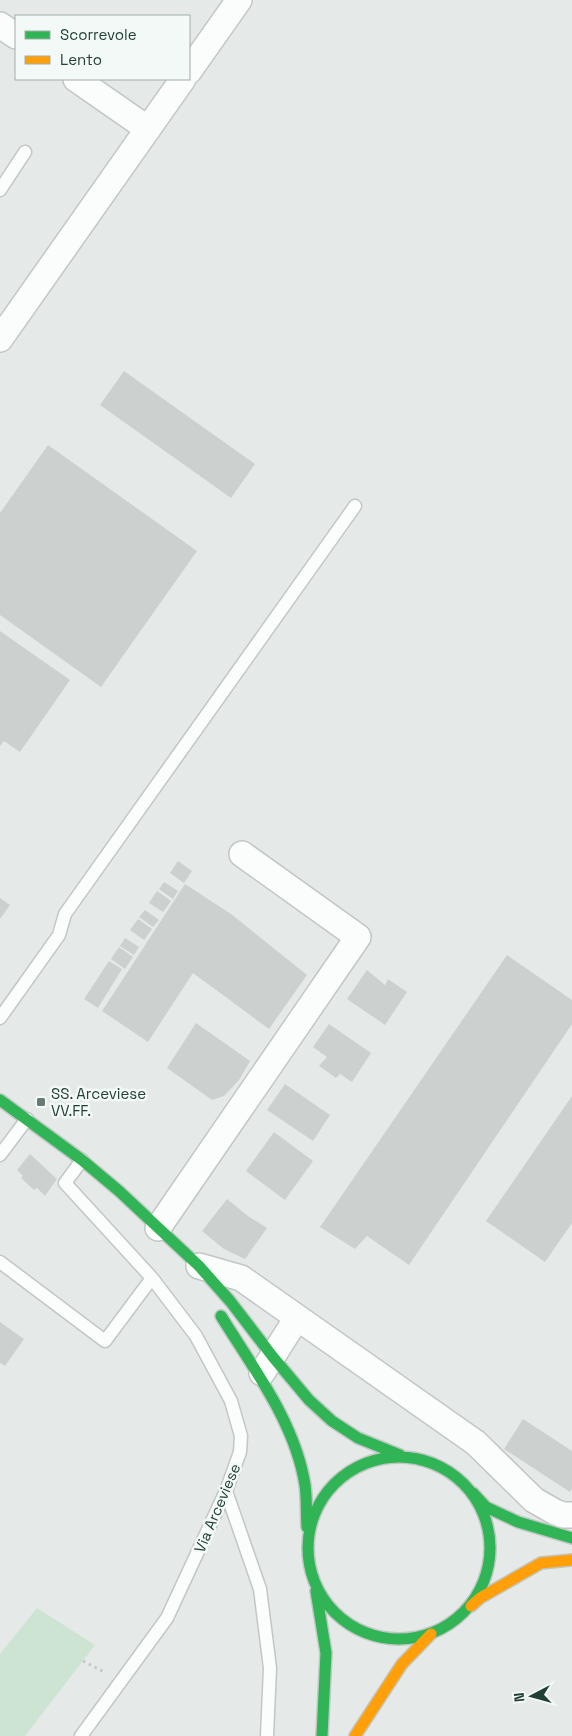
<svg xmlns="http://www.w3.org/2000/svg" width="572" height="1736" font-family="'Space Grotesk',sans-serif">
  <rect width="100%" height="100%" fill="#e5eae8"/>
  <path fill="#cde4d3" d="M 37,1608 L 95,1645 L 25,1736 L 0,1736 L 0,1654 Z"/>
  <path fill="#ccd1cf" d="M 124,371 L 255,464 L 231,498 L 100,405 Z
    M 48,445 L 197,551 L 101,687 L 0,615 L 0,513 Z
    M 0,631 L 70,680 L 20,752 L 4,741 L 0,746 Z
    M 178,861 L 192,871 L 184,883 L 170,873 Z
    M 164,882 L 178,891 L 173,899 L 159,889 Z
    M 185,884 L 231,914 L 307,975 L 269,1029 L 193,973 L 148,1042 L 102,1011 Z
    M 157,891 L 171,901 L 163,912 L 149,903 Z
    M 0,898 L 10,905 L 0,919 Z
    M 145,910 L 159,920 L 153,927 L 139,917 Z
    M 138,919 L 152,929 L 144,940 L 130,930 Z
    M 125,938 L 139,947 L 134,955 L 120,946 Z
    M 119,947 L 133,957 L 125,969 L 111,959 Z
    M 507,955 L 572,1000 L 572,1024 L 409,1265 L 367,1236 L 355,1249 L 320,1227 Z
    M 109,961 L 122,969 L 98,1008 L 84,999 Z
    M 367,970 L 385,985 L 388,979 L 407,992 L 385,1025 L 347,999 Z
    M 196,1023 L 250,1061 L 239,1080 L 224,1096 L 212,1100 L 167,1068 Z
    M 329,1024 L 371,1053 L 352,1082 L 340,1074 L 336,1078 L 319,1066 L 327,1057 L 313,1047 Z
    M 285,1084 L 330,1115 L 313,1141 L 267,1110 Z
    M 572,1096 L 572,1223 L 545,1262 L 486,1221 Z
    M 274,1132 L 313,1161 L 285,1200 L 246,1171 Z
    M 30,1154 L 57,1179 L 45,1196 L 37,1188 L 34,1190 L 21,1178 L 23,1176 L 17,1170 Z
    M 227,1199 L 248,1216 L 267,1228 L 245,1259 L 224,1249 L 202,1231 Z
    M 0,1322 L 24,1339 L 5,1366 L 0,1363 Z
    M 523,1419 L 572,1451 L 572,1489 L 570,1492 L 504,1449 Z"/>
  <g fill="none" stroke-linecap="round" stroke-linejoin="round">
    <g stroke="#c2c7c5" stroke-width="15">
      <path id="lane" d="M 0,190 L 25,152
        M 0,1018 L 59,935 L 65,914 L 355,506
        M 0,1155 L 27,1119
        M 0,1262 L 105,1341 L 152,1278
        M 226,1491 L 260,1589 L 270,1668 L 267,1736
        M 81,1736 L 167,1618 L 226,1491 L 240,1452 L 241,1436 L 231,1401 L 196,1336 L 152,1278 L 65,1183 L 82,1160"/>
    </g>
    <g stroke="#c2c7c5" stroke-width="28">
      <path id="street" d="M 0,25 L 16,36
        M 189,71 L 239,0
        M 76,79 L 148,129
        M 0,339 L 183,79
        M 158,1228 L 358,937 L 242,854
        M 199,1266 L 241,1278 L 476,1443 L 534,1500 L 555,1512 L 563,1515 L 572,1515
        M 262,1373 L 297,1318"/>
    </g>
    <g stroke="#c0c8c5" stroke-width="14">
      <path id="fast" d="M 0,1100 L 82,1160 L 119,1191 L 199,1266 L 230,1301 L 273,1357 L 309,1400 L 332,1421 L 358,1438 L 400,1455
        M 221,1316 C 253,1368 295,1422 305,1485 C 307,1498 306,1513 307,1527
        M308 1548a91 91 0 1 1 182 0a91 91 0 1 1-182 0Z
        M 473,1493 L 486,1507 L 518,1522 L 572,1538
        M 316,1591 L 326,1653 L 322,1736"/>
    </g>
    <g stroke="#c0c8c5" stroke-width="14">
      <path id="slow" d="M 471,1606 L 480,1598 L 541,1563 L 572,1560
        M 355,1736 L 402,1664 L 431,1634"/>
    </g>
    <path stroke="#c1cac6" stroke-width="3" stroke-dasharray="2.5 4" stroke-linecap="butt" d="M 83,1661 L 106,1673"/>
    <use href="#lane" stroke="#fbfcfc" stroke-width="12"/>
    <use href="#street" stroke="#fbfcfc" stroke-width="25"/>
    <use href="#fast" stroke="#30b455" stroke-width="11"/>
    <use href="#slow" stroke="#ff9f0a" stroke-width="11"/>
  </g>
  <rect fill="#667b74" stroke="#f3f9f6" stroke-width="2" x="36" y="1097" width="10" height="10" rx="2.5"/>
  <g text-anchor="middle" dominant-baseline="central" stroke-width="5" stroke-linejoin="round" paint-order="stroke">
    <g font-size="15" fill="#213f36" stroke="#f3f9f6" text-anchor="start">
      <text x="51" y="1093">SS. Arceviese<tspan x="51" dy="17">VV.FF.</tspan></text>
    </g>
    <g font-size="15" fill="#213f36" stroke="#f3f9f6">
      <text transform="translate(217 1508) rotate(-67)">Via Arceviese</text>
    </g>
  </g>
  <rect x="15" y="15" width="175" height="65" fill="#f3f9f6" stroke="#9fafa9"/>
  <rect x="25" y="31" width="25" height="8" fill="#30b455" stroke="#9fafa9"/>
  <text x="60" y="40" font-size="15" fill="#213f36">Scorrevole</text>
  <rect x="25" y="56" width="25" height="8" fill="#ff9f0a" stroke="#9fafa9"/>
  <text x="60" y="65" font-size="15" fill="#213f36">Lento</text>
  <g transform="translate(532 1696) rotate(264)" stroke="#f3f9f6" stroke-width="4" paint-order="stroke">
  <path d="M0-4L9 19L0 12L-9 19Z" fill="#213f36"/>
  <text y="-8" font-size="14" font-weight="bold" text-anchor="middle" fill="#213f36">N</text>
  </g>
</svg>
